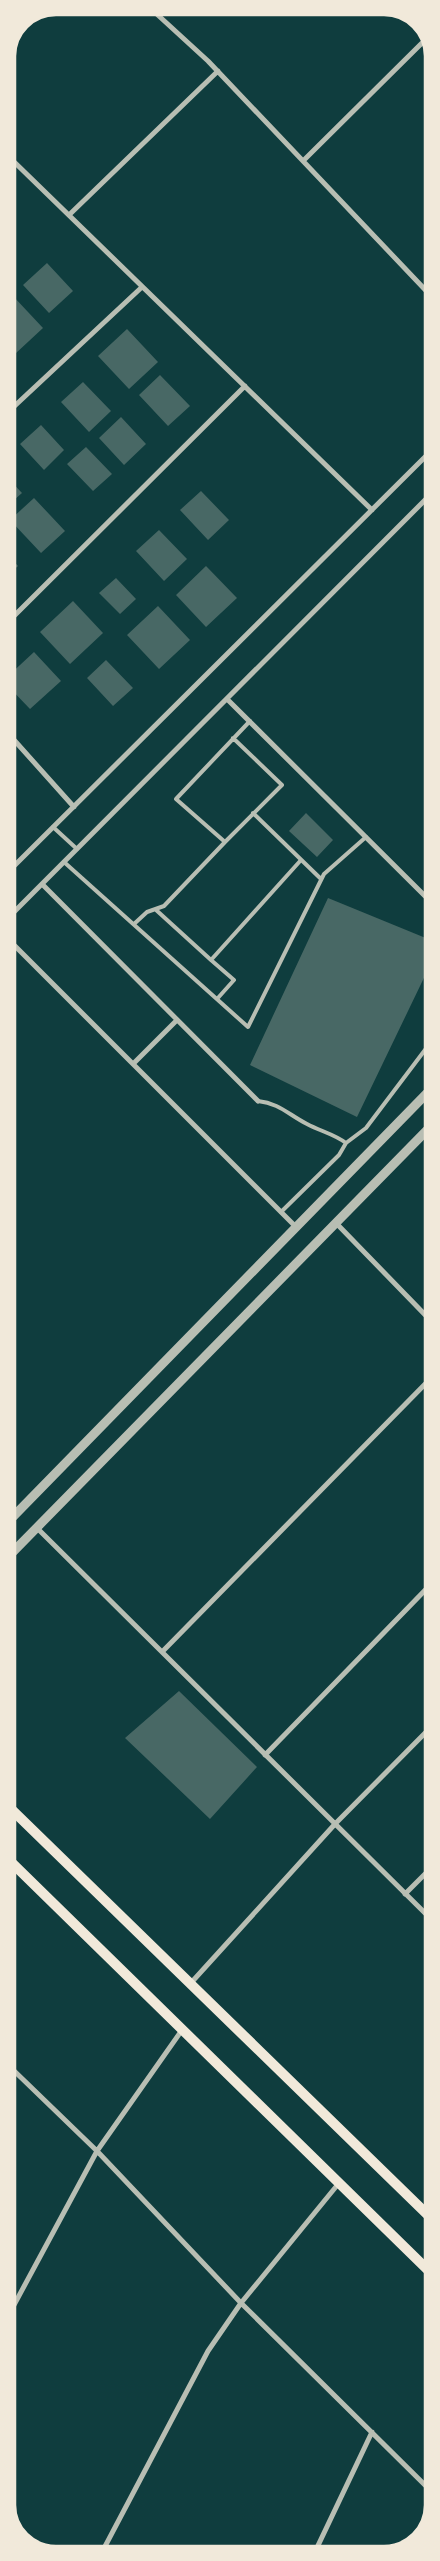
<svg xmlns="http://www.w3.org/2000/svg" width="440" height="2561" font-family="'Alegreya Sans',sans-serif">
  <rect width="100%" height="100%" fill="#0f3d3e"/>
  <path fill="#486865" d="M 47,263 L 73,291 L 49,313 L 23,285 Z
    M 13,296 L 43,328 L 15,354 L 6,345 L 6,302 Z
    M 127,329 L 158,362 L 129,389 L 98,356 Z
    M 160,375 L 190,406 L 168,426 L 139,395 Z
    M 83,382 L 111,411 L 89,432 L 61,402 Z
    M 121,417 L 146,444 L 124,465 L 99,438 Z
    M 41,425 L 64,450 L 44,470 L 20,444 Z
    M 86,447 L 112,474 L 93,491 L 67,464 Z
    M 6,476 L 22,493 L 6,507 Z
    M 201,491 L 229,520 L 208,540 L 180,510 Z
    M 34,498 L 65,531 L 41,553 L 10,520 Z
    M 159,530 L 187,559 L 164,581 L 136,551 Z
    M 6,553 L 18,566 L 6,577 Z
    M 206,566 L 237,598 L 206,627 L 176,595 Z
    M 116,578 L 136,599 L 120,614 L 99,593 Z
    M 73,601 L 103,633 L 70,664 L 40,632 Z
    M 158,606 L 190,640 L 159,669 L 127,635 Z
    M 34,652 L 61,681 L 30,709 L 6,684 L 6,678 Z
    M 106,660 L 133,688 L 113,706 L 87,678 Z
    M 306,813 L 333,840 L 317,857 L 289,831 Z
    M 328,898 L 433,941 L 434,957 L 357,1117 L 250,1065 Z
    M 179,1691 L 257,1767 L 210,1819 L 125,1738 Z"/>
  <g fill="none" stroke-linecap="round" stroke-linejoin="round">
    <path stroke="#b8beb3" stroke-width="4" d="M 253,813 L 321,879
      M 53,827 L 77,849
      M 225,842 L 282,785 L 233,738
      M 64,862 L 248,1027 L 324,874 L 366,837
      M 155,909 L 211,960 L 301,860
      M 134,924 L 147,912 L 164,906 L 225,842 L 176,799 L 250,721
      M 211,960 L 234,980 L 217,999
      M 258,1101 C 279,1103 289,1115 307,1124 C 320,1131 334,1134 346,1143 L 366,1128 L 434,1038
      M 281,1212 L 339,1155 L 346,1143"/>
    <path stroke="#b8beb3" stroke-width="5" d="M 148,6 L 208,61 L 433,298
      M 6,154 L 372,510
      M 303,161 L 427,38
      M 69,215 L 218,71
      M 6,414 L 142,287
      M 6,624 L 245,386
      M 227,699 L 433,904
      M 6,731 L 74,807
      M 6,874 L 433,449
      M 42,884 L 258,1101
      M 6,920 L 433,492
      M 6,937 L 296,1227
      M 133,1064 L 177,1020
      M 336,1223 L 434,1324
      M 37,1528 L 434,1922
      M 162,1652 L 434,1375
      M 265,1755 L 434,1581
      M 405,1894 L 434,1865
      M 190,1984 L 335,1824 L 434,1724
      M 7,2064 L 97,2151 L 241,2303 L 434,2494
      M 7,2318 L 97,2151 L 182,2030
      M 101,2554 L 208,2351 L 241,2303 L 339,2183
      M 314,2554 L 372,2432"/>
    <path stroke="#b8beb3" stroke-width="9" d="M 6,1524 L 434,1086
      M 6,1559 L 434,1123"/>
    <path stroke="#f1e9da" stroke-width="10" d="M 7,1805 L 434,2221
      M 7,1858 L 434,2276"/>
  </g>
  <path d="M0 0H440V2561H0ZM56 15H384A41 41 0 0 1 425 56V2505A41 41 0 0 1 384 2546H56A41 41 0 0 1 15 2505V56A41 41 0 0 1 56 15Z" fill="#f1e9da" fill-rule="evenodd"/>
  <path fill="none" stroke="#f1e9da" stroke-width="2.5" d="M56 15H384A41 41 0 0 1 425 56V2505A41 41 0 0 1 384 2546H56A41 41 0 0 1 15 2505V56A41 41 0 0 1 56 15Z"/>
</svg>
